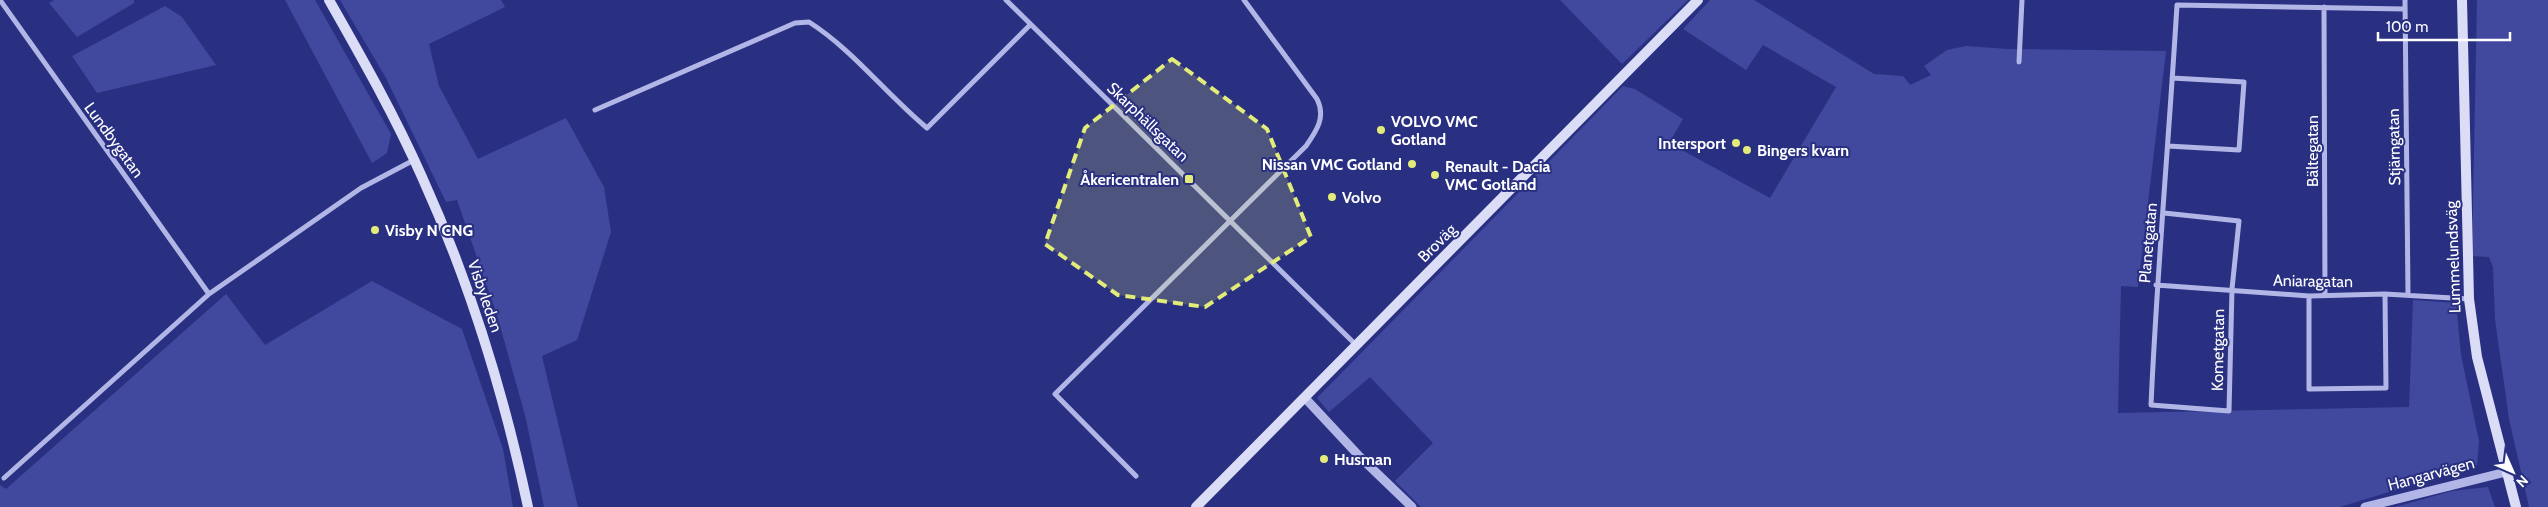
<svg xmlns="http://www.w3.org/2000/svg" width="2548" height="507" font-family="Cabin,sans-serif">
  <rect width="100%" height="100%" fill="#293081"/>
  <path fill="#41499f" d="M 54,0 L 134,0 L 134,3 L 77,37 L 49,3 Z
    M 285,0 L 315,0 L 391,134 L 387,153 L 372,163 Z
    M 340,0 L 501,0 L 505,7 L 429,44 L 439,86 L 478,159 L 566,118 L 604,187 L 611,232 L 577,340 L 542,356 L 578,507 L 544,507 L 526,419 L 497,315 L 457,200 L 446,202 L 386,78 Z
    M 1560,0 L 1688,0 L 1622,64 Z
    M 1710,0 L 1754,0 L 1874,74 L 1903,76 L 1910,85 L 1931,75 L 1924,66 L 1947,50 L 1966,46 L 2008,49 L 2166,51 L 2138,287 L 2121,286 L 2118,413 L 2409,407 L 2413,300 L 2456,303 L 2461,355 L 2479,441 L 2477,465 L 2340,507 L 1421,507 L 1395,481 L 1433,443 L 1370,377 L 1329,412 L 1317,398 L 1623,86 L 1635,89 L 1683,119 L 1669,143 L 1770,198 L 1836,87 L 1763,45 L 1746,70 L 1683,29 Z
    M 2477,0 L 2548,0 L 2548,507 L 2529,507 L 2509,419 L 2495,319 L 2493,267 L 2489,257 L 2472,256 Z
    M 165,6 L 182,17 L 216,65 L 97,93 L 72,56 Z
    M 372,281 L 462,329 L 503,449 L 513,507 L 0,507 L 0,485 L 6,489 L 226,294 L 265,345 Z
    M 2488,487 L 2495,507 L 2395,507 L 2452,491 Z"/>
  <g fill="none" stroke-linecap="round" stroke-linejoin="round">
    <path stroke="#b2b6e6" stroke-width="5" d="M 0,0 L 209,294
      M 1006,0 L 1356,345
      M 2405,0 L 2408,294
      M 2324,7 L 2325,296
      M 2019,62 L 2022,0
      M 595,110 L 795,23 L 809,22 C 853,50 886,94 927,128 L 1030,25
      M 2168,146 L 2239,150 L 2244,82 L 2172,78
      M 2164,213 L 2239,221 L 2232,289 L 2229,411 L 2151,405 C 2157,271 2169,138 2177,5 L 2405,9
      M 2156,285 L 2309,296 L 2385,294 L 2469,299
      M 2309,296 L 2309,389 L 2386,388 L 2385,294
      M 1136,476 L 1055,394 L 1306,146 C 1317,130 1326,117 1317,99 L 1244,0
      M 4,478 L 209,294 L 361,188 L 414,160"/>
    <path stroke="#b2b6e6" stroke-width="9" d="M 1305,398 L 1360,457 L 1412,507
      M 2365,507 L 2506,472"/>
    <path stroke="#dbdcf6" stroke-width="10" d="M 329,0 C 362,58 395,116 422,177 C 470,283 504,394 528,507
      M 2462,0 L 2469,299 L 2477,357 L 2516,507
      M 1196,507 L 1698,0"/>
  </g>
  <path fill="#e3ec79" fill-opacity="0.2" stroke="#e3ec79" stroke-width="4" stroke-dasharray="10 6" stroke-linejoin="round" d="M 1172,59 L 1267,129 L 1311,237 L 1205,307 L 1118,295 L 1045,244 L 1085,128 Z"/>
  <g fill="#e3ec79" stroke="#293081" stroke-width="2">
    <circle cx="1381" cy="130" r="5"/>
    <circle cx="1736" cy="143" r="5"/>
    <circle cx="1747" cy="150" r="5"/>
    <circle cx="1412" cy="164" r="5"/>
    <circle cx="1435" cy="175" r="5"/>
    <rect x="1184" y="174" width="10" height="10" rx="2.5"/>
    <circle cx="1332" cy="197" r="5"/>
    <circle cx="375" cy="230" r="5"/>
    <circle cx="1324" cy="459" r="5"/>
  </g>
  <g text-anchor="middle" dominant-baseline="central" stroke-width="4" stroke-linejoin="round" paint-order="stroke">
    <g font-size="16" font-weight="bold" fill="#fff" stroke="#293081" text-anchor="start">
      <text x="1391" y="121">VOLVO VMC<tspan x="1391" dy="18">Gotland</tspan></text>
      <text x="1726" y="143" text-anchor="end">Intersport</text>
      <text x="1757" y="150">Bingers kvarn</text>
      <text x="1402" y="164" text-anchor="end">Nissan VMC Gotland</text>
      <text x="1445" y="166">Renault - Dacia<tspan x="1445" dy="18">VMC Gotland</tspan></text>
      <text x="1179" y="179" text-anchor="end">Åkericentralen</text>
      <text x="1342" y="197">Volvo</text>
      <text x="385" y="230">Visby N CNG</text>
      <text x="1334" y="459">Husman</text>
    </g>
    <g font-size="16" fill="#fff" stroke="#293081">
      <text transform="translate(1148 122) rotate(44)">Skarphällsgatan</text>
      <text transform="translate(114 140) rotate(54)">Lundbygatan</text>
      <text transform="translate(2394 147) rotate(-91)">Stjärngatan</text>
      <text transform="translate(2312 151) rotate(-90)">Bältegatan</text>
      <text transform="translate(1437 243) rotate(-45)">Broväg</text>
      <text transform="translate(2148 243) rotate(-85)">Planetgatan</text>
      <text transform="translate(2453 257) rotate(-92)">Lummelundsväg</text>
      <text transform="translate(2313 281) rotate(1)">Aniaragatan</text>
      <text transform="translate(485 296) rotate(71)">Visbyleden</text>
      <text transform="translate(2218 350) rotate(-89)">Kometgatan</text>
      <text transform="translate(2431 474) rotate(-15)">Hangarvägen</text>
    </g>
  </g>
  <g transform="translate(2513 472) rotate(135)" stroke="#293081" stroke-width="4" paint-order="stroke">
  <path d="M0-4L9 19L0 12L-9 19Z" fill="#ffffff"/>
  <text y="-8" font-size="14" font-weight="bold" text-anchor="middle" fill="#ffffff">N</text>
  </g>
  <path d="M2378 32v8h132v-8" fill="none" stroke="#ffffff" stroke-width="2.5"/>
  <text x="2386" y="32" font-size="15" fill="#ffffff" stroke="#293081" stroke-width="4" paint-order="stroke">100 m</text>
</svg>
